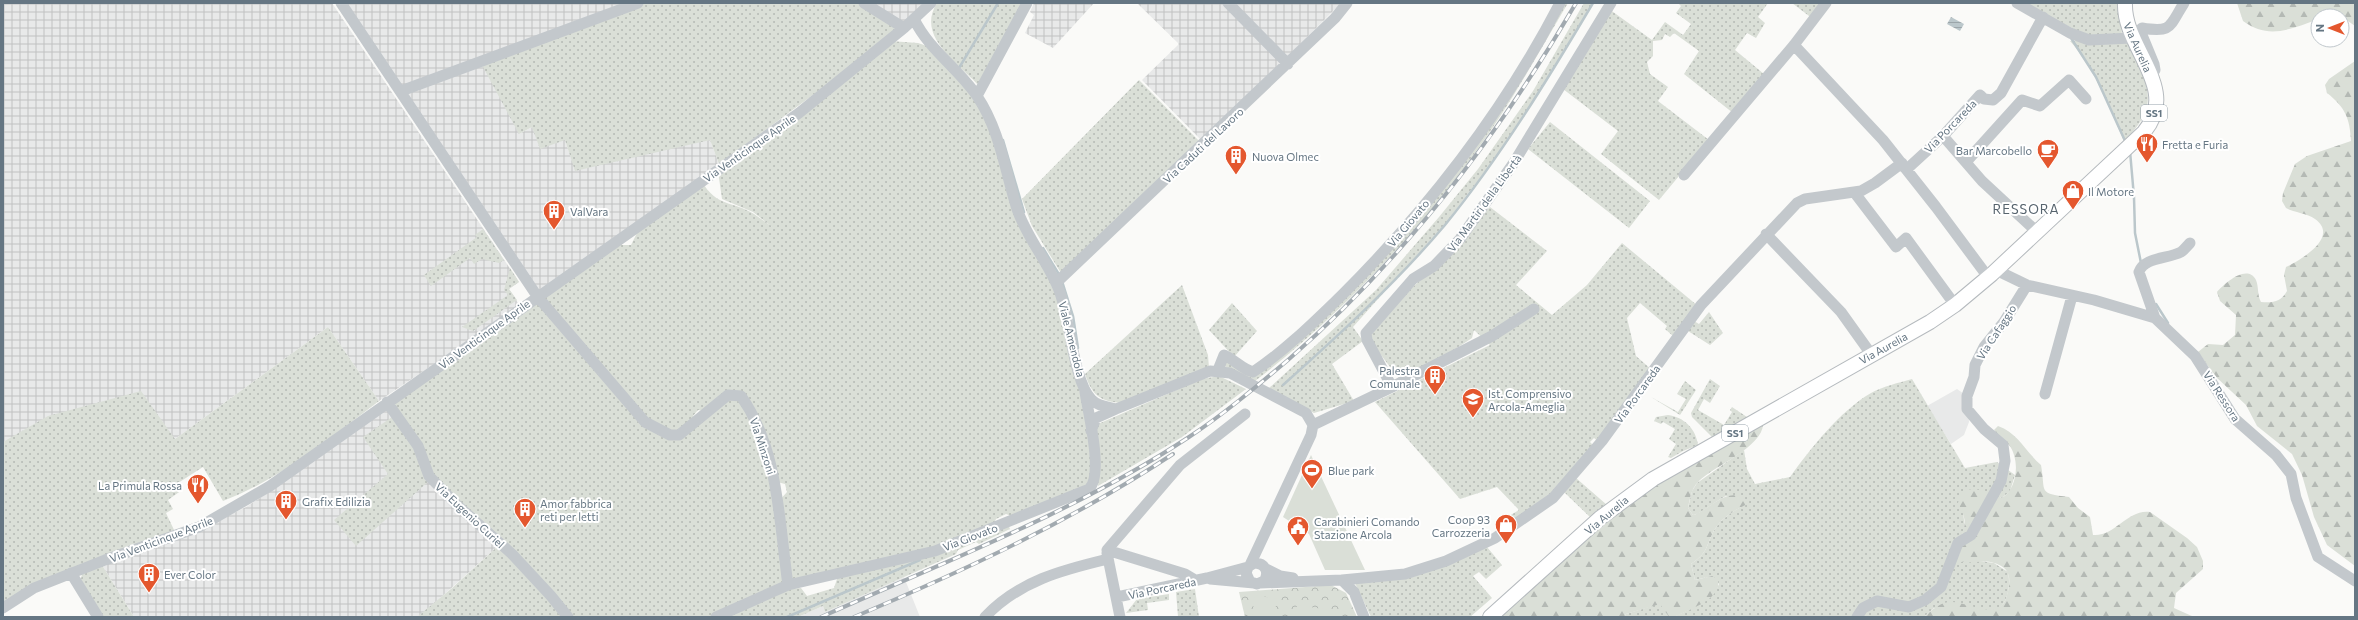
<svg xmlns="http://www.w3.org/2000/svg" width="2358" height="620" font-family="Commissioner,sans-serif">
  <defs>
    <pattern id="industrial-grid" width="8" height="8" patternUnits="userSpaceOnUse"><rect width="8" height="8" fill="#e8e9e9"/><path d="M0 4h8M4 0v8" fill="none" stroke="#c0c1c2"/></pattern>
    <pattern id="grass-dots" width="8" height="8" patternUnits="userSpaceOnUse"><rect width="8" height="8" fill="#dadfd7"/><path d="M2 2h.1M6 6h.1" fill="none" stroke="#b4b9b4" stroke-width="1.8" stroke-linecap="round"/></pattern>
    <pattern id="forest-firs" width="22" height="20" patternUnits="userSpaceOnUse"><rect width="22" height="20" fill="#dadfd7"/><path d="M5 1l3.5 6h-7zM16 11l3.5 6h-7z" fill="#b4b9b4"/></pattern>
    <pattern id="park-crowns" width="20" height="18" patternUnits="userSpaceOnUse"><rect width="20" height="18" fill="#dadfd7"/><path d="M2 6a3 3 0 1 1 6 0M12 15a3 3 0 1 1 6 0" fill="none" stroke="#b4b9b4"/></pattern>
    <pattern id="water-rules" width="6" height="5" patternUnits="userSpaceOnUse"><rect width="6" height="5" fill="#bbc7cb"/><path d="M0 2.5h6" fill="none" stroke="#9ca6aa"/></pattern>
  </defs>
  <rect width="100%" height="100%" fill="#fafaf8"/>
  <path fill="#e8e9e9" d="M 1957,389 L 1967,396 L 1969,422 L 1964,435 L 1951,444 L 1927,406 Z
    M 904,577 L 920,617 L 798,617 L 823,606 L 825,612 Z"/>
  <path fill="url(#industrial-grid)" d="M 3,3 L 332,3 L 519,282 L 509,289 L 520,306 L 379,401 L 328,327 L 175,439 L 3,442 Z
    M 343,3 L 636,3 L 519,134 L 532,127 L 565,140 L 572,161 L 710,140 L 719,164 L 539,293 Z
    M 862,3 L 928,3 L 904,28 Z
    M 1034,3 L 1094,3 L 1053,48 L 1025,33 L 1034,15 L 1030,12 Z
    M 1137,3 L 1341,3 L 1203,142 L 1142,80 L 1179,44 Z
    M 387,405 L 498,546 L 428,609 L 417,617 L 134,617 L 102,565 L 199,530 L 246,507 L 272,490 Z"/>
  <path fill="url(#grass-dots)" d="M 636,3 L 862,3 L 904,28 L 719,164 L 710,140 L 575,171 L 565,140 L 540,149 L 532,127 L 519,134 L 482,65 Z
    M 937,3 L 1025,3 L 980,87 C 960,64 915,37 937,3 Z
    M 1563,3 L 1568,3 C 1537,55 1508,109 1472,157 C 1412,239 1336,319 1255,381 L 1224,366 L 1223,360 L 1239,368 L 1270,364 L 1445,182 Z
    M 1584,3 L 1593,3 L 1508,141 L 1445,224 L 1353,327 L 1363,341 L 1332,364 L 1354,401 L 1314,413 L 1268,389 L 1376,290 L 1439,217 L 1478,169 L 1533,91 Z
    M 1678,3 L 1768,3 L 1758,17 L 1765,23 L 1756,38 L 1747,33 L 1735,50 L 1764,74 L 1733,113 L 1684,74 L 1699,51 L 1674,33 L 1670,37 L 1665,34 L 1662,40 L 1653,41 L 1653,56 L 1647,62 L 1650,74 L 1668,87 L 1658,101 L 1709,140 L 1659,200 L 1601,154 L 1618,131 L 1563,89 L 1609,9 L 1652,40 L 1665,22 L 1683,35 L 1691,24 L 1676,13 L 1681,6 Z
    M 1792,3 L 1826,3 L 1813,19 Z
    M 2022,3 L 2120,3 L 2122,36 L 2092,38 Z
    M 2127,40 C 2147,83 2163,103 2124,141 C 2109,107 2095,69 2070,41 Z
    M 890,41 L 918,43 L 930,47 L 959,76 L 992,129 L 1016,210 L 1057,289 L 1090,431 L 1092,484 L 1017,518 L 1006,514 L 996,519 L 992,528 L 958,541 L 789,583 L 778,502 L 787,492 L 785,484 L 777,482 L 742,395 L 705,411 L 698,410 L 693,416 L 693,421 L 678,433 L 646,421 L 539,297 L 619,240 L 622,245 L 631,245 L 641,225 L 702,182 C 717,207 733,201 754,214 C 769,224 783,235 797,246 L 753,212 L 722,199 L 718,171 Z
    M 1139,80 L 1201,143 L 1061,273 L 1032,226 L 1022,199 Z
    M 1550,122 L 1650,201 L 1629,228 L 1528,149 Z
    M 1490,207 L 1547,251 L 1516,285 L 1552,315 L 1587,285 L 1622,243 L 1698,306 L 1673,336 L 1665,329 L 1667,326 L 1640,303 L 1627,318 L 1636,356 L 1652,370 L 1599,442 L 1594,438 L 1590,442 L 1595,447 L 1552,497 L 1498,533 L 1499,522 L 1519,510 L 1497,487 L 1460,499 L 1375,402 L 1490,345 L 1474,330 L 1472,338 L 1451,352 L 1400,380 L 1368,338 L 1394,304 L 1454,250 Z
    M 483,229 L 504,260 L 499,263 L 482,259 L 474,264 L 470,258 L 431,286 L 424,275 L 477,237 L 475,235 Z
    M 510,268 L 519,282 L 509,289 L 517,300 L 473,331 L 462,327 L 508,295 L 504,290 Z
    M 1182,285 L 1208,355 L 1209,368 L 1123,403 C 1100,402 1092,395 1085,374 Z
    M 537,299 L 645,423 L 670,436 L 728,396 L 741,397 L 773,476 L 787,584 L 713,617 L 570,617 L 432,473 L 390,402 Z
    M 1232,303 L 1257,331 L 1234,357 L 1209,330 Z
    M 1709,312 L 1723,333 L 1710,345 L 1688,331 L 1694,321 L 1699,324 Z
    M 328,327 L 379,401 C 330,438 281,479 223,501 L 203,467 L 178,483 L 182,490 L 168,500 L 173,509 L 166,513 L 175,532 L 3,604 L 3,442 L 48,416 L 141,391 L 175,439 Z
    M 1219,376 L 1246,389 L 1182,437 L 1098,486 L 1099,471 L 1093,436 L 1098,424 L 1202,379 Z
    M 1710,379 L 1720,386 L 1710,403 L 1704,399 L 1698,410 L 1724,425 L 1732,412 L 1730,410 L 1732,407 L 1747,417 L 1713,438 L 1692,417 L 1691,413 Z
    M 1912,379 L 1965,468 L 1997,462 L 2015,475 L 2010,491 L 2002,498 L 1997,496 L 1963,512 L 1965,528 L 1958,543 L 1960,553 L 1957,558 L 1994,563 L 2008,572 C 2011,586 2008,609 1990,613 C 1985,613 1980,611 1975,610 C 1961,609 1948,609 1934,608 L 1924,617 L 1674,617 C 1691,608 1711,602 1719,584 L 1712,576 L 1695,580 L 1691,564 C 1711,551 1705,543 1717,526 C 1724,516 1736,510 1746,504 L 1726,496 C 1715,501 1701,514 1693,515 L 1688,508 L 1692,491 L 1697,483 L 1744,450 L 1747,469 L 1755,484 L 1790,477 C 1811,448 1840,411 1871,393 C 1884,386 1898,383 1912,379 Z
    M 1685,381 L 1696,390 L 1680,415 L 1651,397 L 1678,412 L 1686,399 L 1677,394 Z
    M 395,415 L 416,447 L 429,481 L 356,546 L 334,520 L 388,474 L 363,437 Z
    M 1668,415 C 1684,417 1696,429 1698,445 L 1683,451 L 1671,458 L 1668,457 L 1676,444 L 1669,439 L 1675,429 L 1663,422 L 1661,424 L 1654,421 L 1656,417 Z
    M 1576,478 L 1607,505 L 1592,519 L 1564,492 Z
    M 1008,524 L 1010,529 L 979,544 L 976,542 L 958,550 L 956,554 L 825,612 L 823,606 L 798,617 L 720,617 L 785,589 L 801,588 L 807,596 L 834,588 L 838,576 Z
    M 498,546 L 565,617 L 417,617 L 452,588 Z
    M 1487,547 L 1502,565 L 1486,579 L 1479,572 L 1473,576 L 1492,598 L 1470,617 L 1371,617 L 1355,583 Z
    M 102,565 L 134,617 L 101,617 L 80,583 L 82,574 Z
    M 1195,589 L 1199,617 L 1178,617 L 1176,592 Z
    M 1169,594 L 1169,600 L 1147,603 L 1148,610 L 1126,613 L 1137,599 Z
    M 1661,603 L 1669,617 L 1624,617 L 1626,614 Z"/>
  <path fill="url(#forest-firs)" d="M 2237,3 L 2355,3 L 2355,26 L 2341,16 L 2318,16 L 2318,19 C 2292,29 2268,40 2243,21 Z
    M 2355,61 L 2355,566 L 2327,545 L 2314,517 L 2302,475 L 2292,454 L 2257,426 L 2246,405 L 2216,377 L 2198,352 L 2208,344 L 2223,345 L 2235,335 L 2236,315 L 2220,301 L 2217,292 C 2224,284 2247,263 2256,280 C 2259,287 2257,295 2261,302 C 2273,303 2281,302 2287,291 L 2284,275 L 2286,267 C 2301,260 2340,237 2315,219 C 2307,213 2295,213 2286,208 L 2282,201 L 2283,193 L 2295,164 L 2307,156 L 2351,141 C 2350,118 2345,107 2327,93 L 2325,85 L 2329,79 Z
    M 1763,423 C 1764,447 1713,466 1698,482 C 1691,489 1690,499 1688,508 L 1693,515 C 1706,513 1732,480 1747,504 C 1736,510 1724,516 1717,526 C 1705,543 1711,551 1691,564 L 1695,580 L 1712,576 L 1718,579 C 1722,600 1689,609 1674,617 L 1669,617 L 1660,604 L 1626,614 L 1624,617 L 1497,617 L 1608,519 L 1644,492 Z
    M 1998,426 C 2018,433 2025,451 2041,465 C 2046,493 2037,493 2069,497 L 2078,508 L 2090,517 L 2093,535 C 2115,537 2127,509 2150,512 L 2187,538 L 2197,547 L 2203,561 L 2203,569 L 2176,593 L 2174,608 L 2194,617 L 1924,617 C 1931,611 1940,602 1950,602 C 1967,601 1994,620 2005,601 C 2008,593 2010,586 2009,577 C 2008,569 2001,565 1994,563 C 1982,559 1970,565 1958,561 L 1957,558 L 1960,553 C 1956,530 1974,532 1958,503 L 1961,492 C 1973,485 1990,493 2002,498 C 2018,488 2020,459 2009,445 C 2004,439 1997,436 1994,430 Z"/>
  <path fill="url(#park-crowns)" d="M 1331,585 L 1346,593 L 1357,617 L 1245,617 L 1239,592 Z"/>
  <path fill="#dadfd7" d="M 1311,455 L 1365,570 L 1325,570 L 1309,534 L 1283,517 Z
    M 1255,595 L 1277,599 L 1274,617 L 1252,617 Z
    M 1297,605 L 1336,611 L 1335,617 L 1295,617 Z"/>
  <path fill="url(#water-rules)" d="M 1951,17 L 1964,24 L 1960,31 L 1947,24 Z"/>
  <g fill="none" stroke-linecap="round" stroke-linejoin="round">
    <path stroke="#bbc7cb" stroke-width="2.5" d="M 2071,38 L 2096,77 L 2126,143
      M 959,68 L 998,3
      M 1003,140 L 1024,212
      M 2130,151 L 2134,197 L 2135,233 L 2141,263
      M 1043,248 L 1060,276
      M 1062,281 L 1073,316 L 1078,348
      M 2156,304 L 2168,323
      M 1283,385 C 1340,334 1396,283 1445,225 C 1501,156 1548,79 1593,3
      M 787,617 L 920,560"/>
    <g stroke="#b5babe" stroke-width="16">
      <path id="major" d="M 1490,617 L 1600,518 L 1653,479 L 1930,322 L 1955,305 L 1992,274 L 2144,132 C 2181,88 2123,48 2125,3"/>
    </g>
    <path stroke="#c3c8cc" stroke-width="11" d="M 341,3 L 537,296 L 645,422 L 670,435 L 679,435 L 728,395 L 741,396 C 779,450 779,522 788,585
      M 864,3 L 904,28
      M 1228,3 L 1288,64
      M 2017,3 L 2070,33 L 2089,40 L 2132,38
      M 914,19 C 929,50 958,68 977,96 C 1000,130 1005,171 1017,209 C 1027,238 1048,262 1059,290 C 1070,317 1073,380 1091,399 C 1097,406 1108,407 1116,409 L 1210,371 L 1230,373 L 1306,413 L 1313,425
      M 1794,45 L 1883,140 L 1936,207 L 1988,277
      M 2151,76 L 2155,70 L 2154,64 L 2140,30 L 2142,28 C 2172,33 2169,27 2184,3
      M 401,91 L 638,3
      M 977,96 L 1027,3
      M 1943,136 L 1982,181 L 2036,231
      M 1966,162 L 2022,100 L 2040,106 L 2069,80 L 2086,99
      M 1907,169 L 1943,136 L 1980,95 L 1984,99 L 1993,100 L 2001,93 L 2043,17
      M 1684,175 L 1794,45 L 1826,3
      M 1854,192 L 1896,247 L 1906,238 L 1955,305
      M 1766,234 L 1841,312 L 1871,354
      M 1996,270 L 2027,285 L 2094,300 L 2155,318 L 2195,356 L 2235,419 L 2276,455 L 2291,474 L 2296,498 L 2318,557 L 2355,581
      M 1056,283 L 1335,18 L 1347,3
      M 2155,318 L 2139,272 C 2144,257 2168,259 2181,252 C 2184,250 2187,246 2190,243
      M 1218,370 L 1224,355 C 1235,360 1242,369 1253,372 C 1286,350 1314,322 1342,295 C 1427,210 1504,111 1560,3
      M 1392,387 L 1492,336 L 1534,309
      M 2045,394 L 2072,296
      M 387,402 L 418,446 L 429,476 L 457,505 L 512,554 L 551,596 L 568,617
      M 1313,425 L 1392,387 L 1367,340 L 1366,333 L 1413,279 L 1434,266 L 1460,239 L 1513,164 L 1611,3
      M 1091,431 L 1096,418 L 1116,409
      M 1107,550 L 1180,465 L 1245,414
      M 1107,550 L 1185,574 L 1195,580
      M 1107,553 L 1120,617
      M 1250,565 L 1311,435 L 1313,425
      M 1266,569 L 1280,576 L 1293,578
      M 71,573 L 98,617
      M 1210,579 L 1254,583
      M 1342,580 L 1405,574 L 1446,561 L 1495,538 L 1553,498 L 1602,441 L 1701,305 L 1797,203 L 1805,199 L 1861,191 L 1875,183 L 1902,163
      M 1260,583 L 1342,580 L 1354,592 L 1364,617
      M 1117,597 L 1207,578 L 1248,567 L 1254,563 C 1265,563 1270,572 1264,581 L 1257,584 L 1250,582 L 1246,573 L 1248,567
      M 3,608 L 34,588 L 105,560 L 199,527 L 270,486 L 799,113 L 904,28 L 931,3
      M 716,617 L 788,585 L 935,551 L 1089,489 C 1104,475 1088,412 1085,392
      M 985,617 C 1019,581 1062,570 1108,559
      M 1857,617 L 1863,608 L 1877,601 L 1909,607 L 1925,600 L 1941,587 L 1958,543 L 1971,535 L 2001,481 L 2005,461 L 2003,445 L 1984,429 L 1967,409 L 1967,396 L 1974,377 L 1975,365 L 1984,347 L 2004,322 L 2027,285"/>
    <use href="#major" stroke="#fff" stroke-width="14"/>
    <g stroke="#a2aab0" stroke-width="4">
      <path id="rail" d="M 821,617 C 946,561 1075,512 1189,437 C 1224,414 1256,387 1288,360 C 1405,258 1498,137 1576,3
        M 854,617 C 966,570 1071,521 1173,454"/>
    </g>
    <use href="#rail" stroke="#fff" stroke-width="2.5" stroke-dasharray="8" stroke-linecap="butt"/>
  </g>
  <defs>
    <g id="restaurant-pin" transform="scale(1.15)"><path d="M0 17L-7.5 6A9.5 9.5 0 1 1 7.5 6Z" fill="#e4572e" stroke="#fff"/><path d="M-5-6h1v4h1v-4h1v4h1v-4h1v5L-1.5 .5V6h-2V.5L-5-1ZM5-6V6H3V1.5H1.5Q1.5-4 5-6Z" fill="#fff"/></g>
    <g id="cafe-pin" transform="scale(1.15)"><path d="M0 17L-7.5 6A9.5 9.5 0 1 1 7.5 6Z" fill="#e4572e" stroke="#fff"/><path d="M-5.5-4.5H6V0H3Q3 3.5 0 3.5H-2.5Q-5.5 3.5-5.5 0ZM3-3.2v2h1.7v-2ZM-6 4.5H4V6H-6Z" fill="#fff"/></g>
    <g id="building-pin" transform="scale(1.15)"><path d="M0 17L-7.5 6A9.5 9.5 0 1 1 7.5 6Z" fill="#e4572e" stroke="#fff"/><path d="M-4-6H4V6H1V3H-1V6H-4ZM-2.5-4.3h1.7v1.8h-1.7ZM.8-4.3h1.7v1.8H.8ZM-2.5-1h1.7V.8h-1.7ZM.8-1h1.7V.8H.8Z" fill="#fff"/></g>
    <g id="shop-pin" transform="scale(1.15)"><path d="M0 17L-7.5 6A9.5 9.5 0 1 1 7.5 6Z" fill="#e4572e" stroke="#fff"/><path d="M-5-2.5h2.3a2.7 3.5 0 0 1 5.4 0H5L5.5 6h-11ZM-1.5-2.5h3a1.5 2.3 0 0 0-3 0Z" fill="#fff"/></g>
    <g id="school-pin" transform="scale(1.15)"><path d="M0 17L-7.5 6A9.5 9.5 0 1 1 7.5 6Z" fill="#e4572e" stroke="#fff"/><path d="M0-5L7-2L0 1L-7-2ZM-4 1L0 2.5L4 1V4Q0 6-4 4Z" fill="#fff"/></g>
    <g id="stadium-pin" transform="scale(1.15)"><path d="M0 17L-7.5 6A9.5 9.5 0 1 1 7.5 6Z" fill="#e4572e" stroke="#fff"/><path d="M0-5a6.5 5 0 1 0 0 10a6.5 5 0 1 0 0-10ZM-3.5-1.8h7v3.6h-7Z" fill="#fff"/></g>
    <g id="civic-pin" transform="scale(1.15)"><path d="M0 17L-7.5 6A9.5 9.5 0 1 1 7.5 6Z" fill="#e4572e" stroke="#fff"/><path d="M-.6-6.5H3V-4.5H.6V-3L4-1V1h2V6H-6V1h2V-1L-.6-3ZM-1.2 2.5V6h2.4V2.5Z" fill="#fff"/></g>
  </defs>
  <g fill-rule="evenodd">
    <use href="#restaurant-pin" x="2147" y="144"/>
    <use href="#cafe-pin" x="2048" y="150"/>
    <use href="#building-pin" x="1236" y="156"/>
    <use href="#shop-pin" x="2073" y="191"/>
    <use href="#building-pin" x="554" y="211"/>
    <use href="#building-pin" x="1435" y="376"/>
    <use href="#school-pin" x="1473" y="399"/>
    <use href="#stadium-pin" x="1312" y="470"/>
    <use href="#restaurant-pin" x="198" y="485"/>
    <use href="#building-pin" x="286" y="501"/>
    <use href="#building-pin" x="525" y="509"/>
    <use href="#shop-pin" x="1506" y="525"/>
    <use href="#civic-pin" x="1298" y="527"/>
    <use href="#building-pin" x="149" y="574"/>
  </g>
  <g text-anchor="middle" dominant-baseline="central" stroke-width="4" stroke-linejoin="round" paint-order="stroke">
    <g fill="#fff" stroke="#939fa8" stroke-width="1">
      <rect x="2141" y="105" width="26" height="16" rx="3"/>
      <rect x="1722" y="425" width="26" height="16" rx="3"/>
    </g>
    <g font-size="10" font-weight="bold" fill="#657683">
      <text x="2154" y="113">SS1</text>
      <text x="1735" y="433">SS1</text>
    </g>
    <g font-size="11" fill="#657683" stroke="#fff">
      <text transform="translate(2138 47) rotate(66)">Via Aurelia</text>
      <text transform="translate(1950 126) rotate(-46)">Via Porcareda</text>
      <text transform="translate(1203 145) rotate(-43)">Via Caduti del Lavoro</text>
      <text transform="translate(749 148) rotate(-35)">Via Venticinque Aprile</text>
      <text transform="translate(1484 203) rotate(-54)">Via Martiri della Libertà</text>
      <text transform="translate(1408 223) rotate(-50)">Via Giovato</text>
      <text transform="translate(1996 332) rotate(-57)">Via Cafaggio</text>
      <text transform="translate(484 334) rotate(-36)">Via Venticinque Aprile</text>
      <text transform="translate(1072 339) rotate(76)">Viale Amendola</text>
      <text transform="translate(1883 348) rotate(-29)">Via Aurelia</text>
      <text transform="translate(1637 394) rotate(-54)">Via Porcareda</text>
      <text transform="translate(2222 396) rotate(57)">Via Ressora</text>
      <text transform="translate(763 446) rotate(72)">Via Minzoni</text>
      <text transform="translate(470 515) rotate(43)">Via Eugenio Curiel</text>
      <text transform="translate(1606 515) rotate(-40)">Via Aurelia</text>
      <text transform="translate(970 537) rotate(-21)">Via Giovato</text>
      <text transform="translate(161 539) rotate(-21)">Via Venticinque Aprile</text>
      <text transform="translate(1162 588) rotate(-12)">Via Porcareda</text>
    </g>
    <g font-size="11" fill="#657683" stroke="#fff" text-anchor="start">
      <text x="2162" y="144">Fretta e Furia</text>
      <text x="2032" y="150" text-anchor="end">Bar Marcobello</text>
      <text x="1252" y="156">Nuova Olmec</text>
      <text x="2088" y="191">Il Motore</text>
      <text x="570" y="211">ValVara</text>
      <text x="1420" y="370" text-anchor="end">Palestra<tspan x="1420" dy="13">Comunale</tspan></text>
      <text x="1488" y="393">Ist. Comprensivo<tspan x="1488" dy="13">Arcola-Ameglia</tspan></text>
      <text x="1328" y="470">Blue park</text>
      <text x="182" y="485" text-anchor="end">La Primula Rossa</text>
      <text x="302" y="501">Grafix Edilizia</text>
      <text x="540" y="503">Amor fabbrica<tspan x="540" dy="13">reti per letti</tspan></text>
      <text x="1490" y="519" text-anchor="end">Coop 93<tspan x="1490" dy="13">Carrozzeria</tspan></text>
      <text x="1314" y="521">Carabinieri Comando<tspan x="1314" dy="13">Stazione Arcola</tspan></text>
      <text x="164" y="574">Ever Color</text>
    </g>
    <g font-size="13" letter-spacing="1" fill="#57646e" stroke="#fff">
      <text x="2026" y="209">RESSORA</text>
    </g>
  </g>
  <rect width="2358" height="620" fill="none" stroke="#657683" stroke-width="8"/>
  <g transform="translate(2330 28) rotate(270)"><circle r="19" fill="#ffffff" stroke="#c1c8cd"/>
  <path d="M0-3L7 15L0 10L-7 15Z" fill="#e4572e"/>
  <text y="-6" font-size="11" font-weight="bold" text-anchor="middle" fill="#657683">N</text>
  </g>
</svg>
